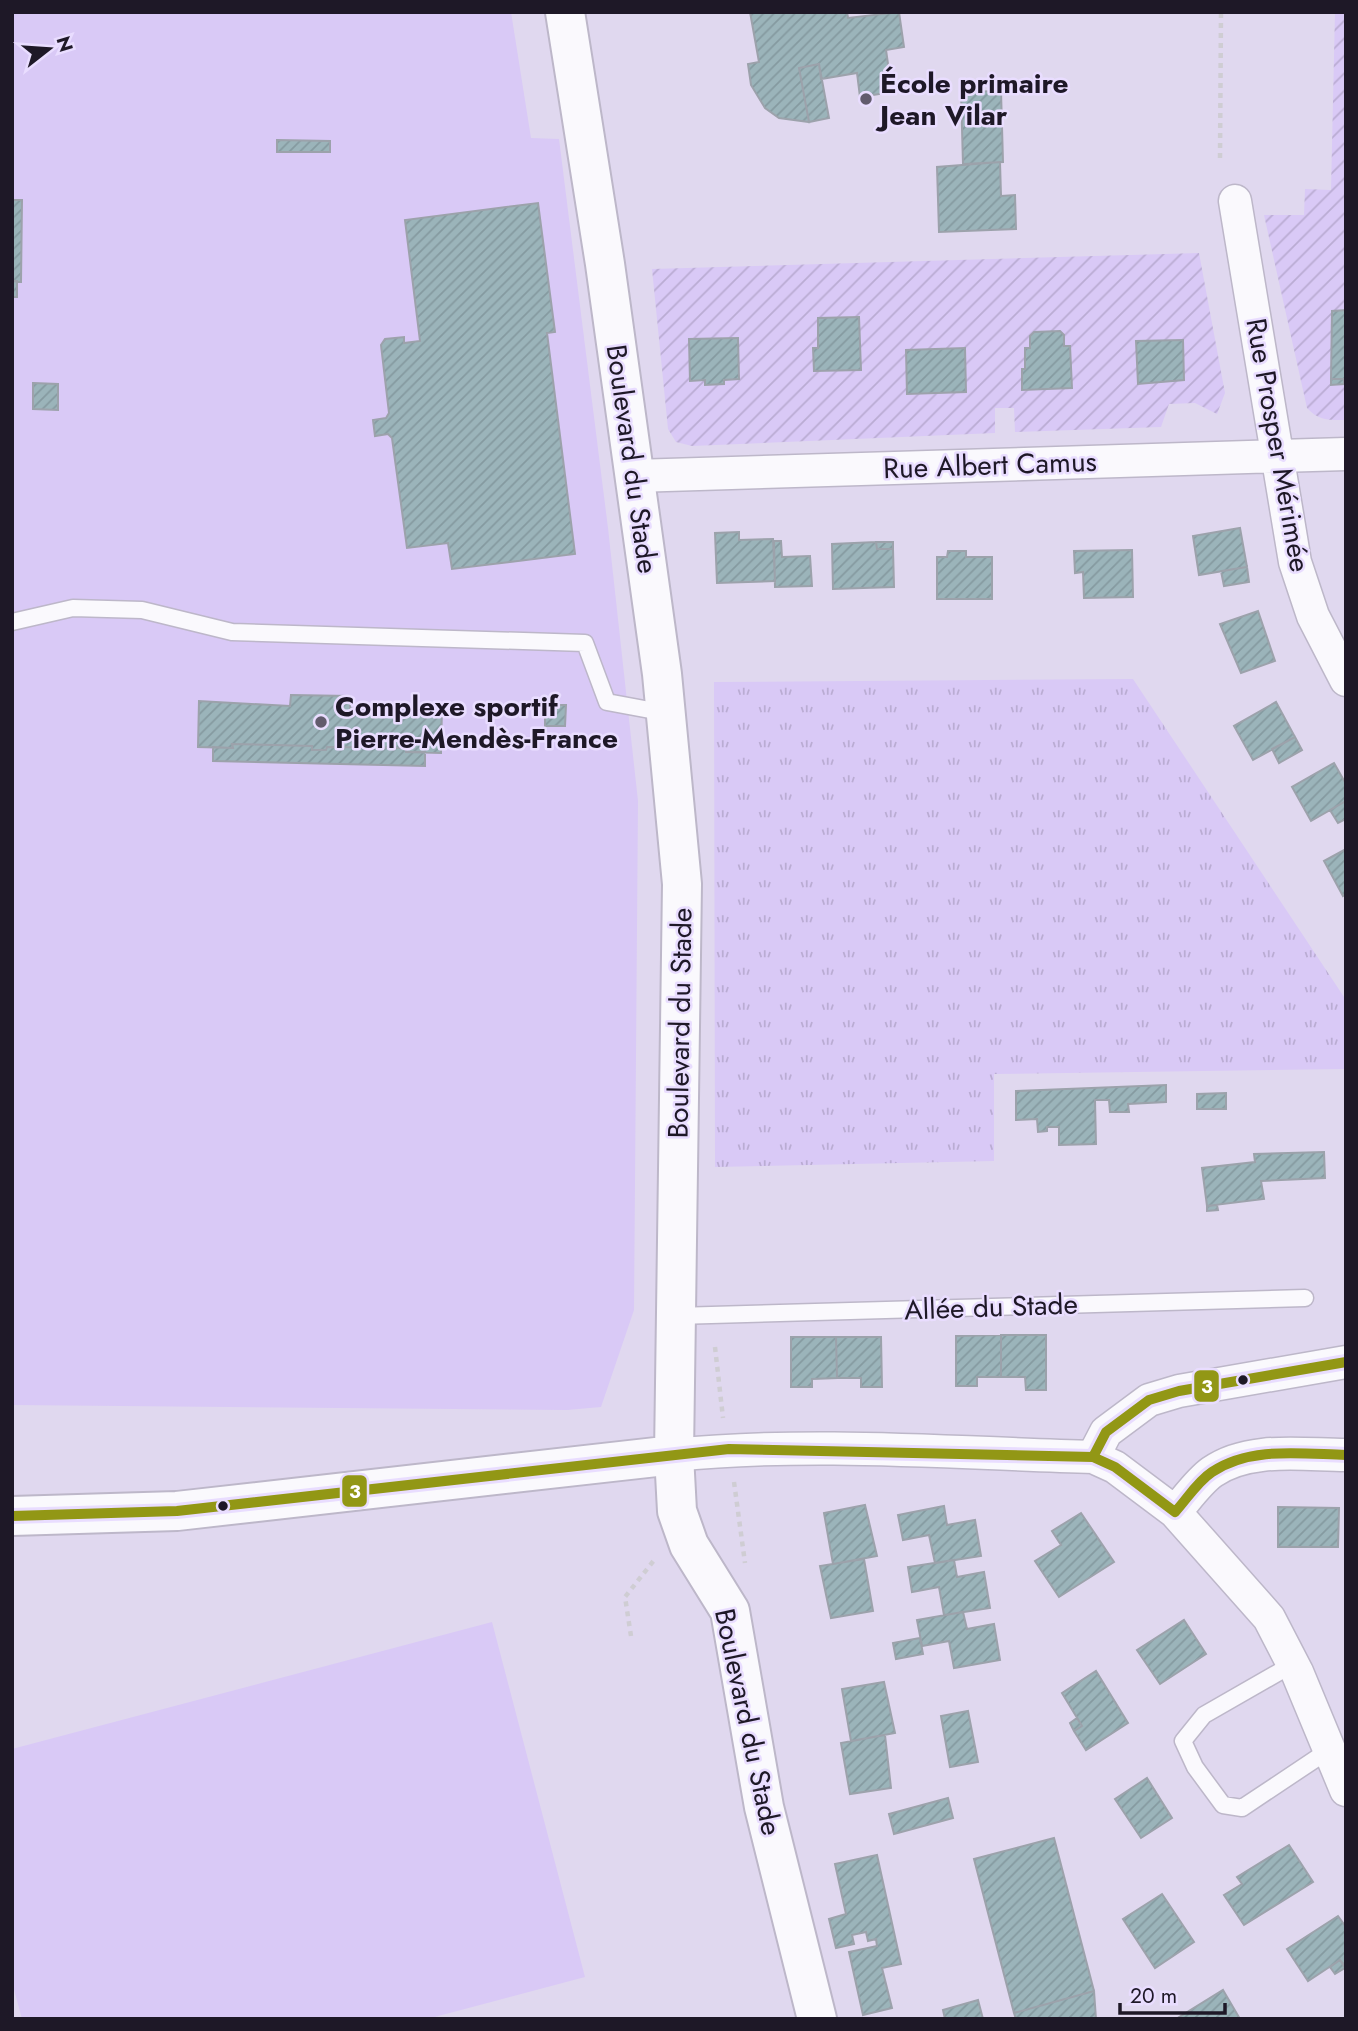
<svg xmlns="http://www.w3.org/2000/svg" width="1358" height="2031" font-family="Jost,sans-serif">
  <defs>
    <pattern id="grass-tufts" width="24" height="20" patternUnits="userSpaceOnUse" patternTransform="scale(1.75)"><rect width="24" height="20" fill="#d9c9f6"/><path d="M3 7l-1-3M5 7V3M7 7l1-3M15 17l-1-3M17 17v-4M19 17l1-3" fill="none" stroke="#baacd3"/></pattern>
    <pattern id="garden-furrows" width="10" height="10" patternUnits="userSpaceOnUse" patternTransform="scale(1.75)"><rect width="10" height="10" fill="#d9c9f6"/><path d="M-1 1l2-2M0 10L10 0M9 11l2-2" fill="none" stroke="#baacd3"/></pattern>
    <pattern id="building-hatch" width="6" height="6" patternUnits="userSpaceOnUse" patternTransform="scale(1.75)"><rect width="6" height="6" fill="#9bb4ba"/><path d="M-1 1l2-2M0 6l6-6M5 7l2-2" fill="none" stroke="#859aa0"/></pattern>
  </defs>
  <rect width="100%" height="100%" fill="#e0d8ef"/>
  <path fill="url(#grass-tufts)" d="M 1133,679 L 1346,1000 L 1346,1069 L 994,1074 L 994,1161 L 715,1167 L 714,682 Z"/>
  <path fill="url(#garden-furrows)" d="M 1335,12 L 1346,12 L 1346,420 C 1329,420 1319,421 1307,408 L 1264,215 L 1304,215 L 1305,189 L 1331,190 Z
    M 1199,253 L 1225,393 L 1217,414 L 1195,403 L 1169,404 L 1161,427 L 1015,432 L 1014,408 L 995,408 L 995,433 L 692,446 L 676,442 L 668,429 L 652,269 Z"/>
  <path fill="#d9c9f6" d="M 12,12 L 511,12 L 531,138 L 559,139 L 608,528 L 638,801 L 634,1310 L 601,1407 L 567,1410 L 12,1405 Z
    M 492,1622 L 585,1977 L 427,2019 L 22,2019 L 12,1982 L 12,1749 Z"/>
  <path fill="url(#building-hatch)" stroke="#9ca2ab" stroke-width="2" d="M 750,12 L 847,12 L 848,18 L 899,12 L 904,47 L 886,50 L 892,92 L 860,97 L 857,73 L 821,79 L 819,64 L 799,68 L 809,122 L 779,118 L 765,108 L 751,85 L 748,64 L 759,62 Z
    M 819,64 L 829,118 L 809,122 L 799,68 Z
    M 1001,91 L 1003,162 L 963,164 L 961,92 Z
    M 277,140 L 330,141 L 330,152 L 277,152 Z
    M 1000,162 L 1001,196 L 1015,195 L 1016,229 L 939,232 L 937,167 Z
    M 12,200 L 22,200 L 21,282 L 12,281 Z
    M 538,203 L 555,332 L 547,333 L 575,554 L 452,569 L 448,543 L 407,548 L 392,438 L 388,434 L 375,436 L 373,420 L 386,418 L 389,413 L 381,345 L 385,339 L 404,337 L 404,343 L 420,341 L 405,220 Z
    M 12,281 L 17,281 L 17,297 L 12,297 Z
    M 1346,310 L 1346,379 L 1331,379 L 1332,311 Z
    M 859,317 L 861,370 L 814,371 L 813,348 L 818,348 L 818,318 Z
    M 1060,331 L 1064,335 L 1064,346 L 1070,346 L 1072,388 L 1022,390 L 1022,369 L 1025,369 L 1025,348 L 1030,348 L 1030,336 L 1034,332 Z
    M 738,338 L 739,379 L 724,380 L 724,384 L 705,385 L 705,380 L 690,381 L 689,339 Z
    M 1183,340 L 1184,380 L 1138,384 L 1136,341 Z
    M 965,348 L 966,392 L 907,394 L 906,350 Z
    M 1331,379 L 1344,379 L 1344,384 L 1331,385 Z
    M 33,383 L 58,384 L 58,410 L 33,409 Z
    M 1240,528 L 1247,567 L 1199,575 L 1193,536 Z
    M 739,532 L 739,540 L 773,539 L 775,581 L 717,583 L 715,533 Z
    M 774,541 L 781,541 L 782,557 L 810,556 L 812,586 L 775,587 Z
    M 876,542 L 877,549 L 893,549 L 894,587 L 833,589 L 832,544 Z
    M 876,542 L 893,542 L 893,549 L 877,549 Z
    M 1132,550 L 1133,597 L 1084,598 L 1083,572 L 1075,573 L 1074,551 Z
    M 948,551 L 966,551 L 966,557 L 992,557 L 992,599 L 937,599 L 937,557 L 947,557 Z
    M 1247,567 L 1249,582 L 1224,586 L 1221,571 Z
    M 1258,611 L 1275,661 L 1241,673 L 1220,624 Z
    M 291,695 L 350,696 L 350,708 L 442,706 L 441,753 L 406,752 L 406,748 L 327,747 L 326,750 L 312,750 L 312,746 L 232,744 L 233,748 L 198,747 L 199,701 L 290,706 Z
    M 1276,702 L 1295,737 L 1253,760 L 1234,726 Z
    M 545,705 L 566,705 L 565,726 L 545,726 Z
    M 1295,737 L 1302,750 L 1279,763 L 1272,749 Z
    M 232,744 L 312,746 L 312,750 L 326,750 L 327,747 L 406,748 L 406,752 L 425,752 L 425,766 L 213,761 L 213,747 L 233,748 Z
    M 1334,763 L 1346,784 L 1346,801 L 1311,821 L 1292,787 Z
    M 1346,801 L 1346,819 L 1338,823 L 1330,810 Z
    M 1346,849 L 1346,894 L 1343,896 L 1324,861 Z
    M 1166,1085 L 1166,1102 L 1128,1104 L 1129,1112 L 1110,1112 L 1109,1100 L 1095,1100 L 1096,1144 L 1059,1145 L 1059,1127 L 1047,1127 L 1047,1131 L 1038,1132 L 1037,1119 L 1016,1120 L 1016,1091 Z
    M 1226,1093 L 1226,1109 L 1197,1109 L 1197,1094 Z
    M 1324,1152 L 1325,1178 L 1261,1181 L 1264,1199 L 1207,1206 L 1202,1168 L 1255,1162 L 1254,1154 Z
    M 1217,1205 L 1218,1210 L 1207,1211 L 1207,1206 Z
    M 1001,1335 L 1046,1335 L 1046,1390 L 1026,1390 L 1025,1377 L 1001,1377 Z
    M 1001,1335 L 1001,1377 L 977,1377 L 977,1386 L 956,1386 L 956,1336 Z
    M 791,1337 L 836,1337 L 837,1378 L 812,1379 L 812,1387 L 791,1387 Z
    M 836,1337 L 881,1337 L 882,1387 L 861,1387 L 861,1378 L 837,1378 Z
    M 865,1505 L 877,1556 L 833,1564 L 824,1513 Z
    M 944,1506 L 947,1525 L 975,1520 L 981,1556 L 935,1563 L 929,1535 L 903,1540 L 898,1515 Z
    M 1278,1507 L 1339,1508 L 1338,1547 L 1278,1547 Z
    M 1081,1513 L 1114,1562 L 1059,1597 L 1035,1561 L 1061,1545 L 1052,1531 Z
    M 864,1559 L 873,1611 L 831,1618 L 820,1566 Z
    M 954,1560 L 957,1577 L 984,1572 L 990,1608 L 944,1615 L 939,1587 L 912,1592 L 908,1567 Z
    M 963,1612 L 967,1629 L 994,1624 L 1000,1660 L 954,1668 L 949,1641 L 922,1646 L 917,1620 Z
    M 1184,1620 L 1206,1654 L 1160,1684 L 1137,1650 Z
    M 920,1638 L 923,1654 L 896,1659 L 893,1643 Z
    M 1096,1671 L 1128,1723 L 1086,1750 L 1074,1731 L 1082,1726 L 1062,1693 Z
    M 884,1682 L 895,1733 L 851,1741 L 842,1689 Z
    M 968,1711 L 978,1762 L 950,1767 L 941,1716 Z
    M 1077,1718 L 1082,1726 L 1074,1731 L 1070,1723 Z
    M 885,1735 L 891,1788 L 850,1794 L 841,1743 Z
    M 1147,1778 L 1172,1818 L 1141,1838 L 1115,1799 Z
    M 948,1798 L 953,1818 L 894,1834 L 889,1814 Z
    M 1054,1838 L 1094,1991 L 1014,2013 L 974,1859 Z
    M 1289,1845 L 1313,1882 L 1244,1925 L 1224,1895 L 1242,1884 L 1237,1877 Z
    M 877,1855 L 901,1964 L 882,1968 L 892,2008 L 863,2015 L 849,1952 L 877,1946 L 876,1939 L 868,1941 L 866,1932 L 852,1935 L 854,1944 L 836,1948 L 829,1919 L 846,1914 L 835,1864 Z
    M 1162,1894 L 1194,1942 L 1155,1968 L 1123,1919 Z
    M 1338,1916 L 1346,1927 L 1346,1967 L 1340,1960 L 1308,1981 L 1287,1949 Z
    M 1340,1960 L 1345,1968 L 1335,1974 L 1330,1967 Z
    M 1223,1990 L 1240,2019 L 1176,2019 Z
    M 1094,1991 L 1096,2019 L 1016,2019 L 1014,2013 Z
    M 978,2000 L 983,2019 L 945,2019 L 943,2010 Z"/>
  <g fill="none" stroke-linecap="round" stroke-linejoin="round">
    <g stroke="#bdb7c9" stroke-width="19">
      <path id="service" d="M 12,622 L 73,608 L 142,610 L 232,632 L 585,643 L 607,702 L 666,713
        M 676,1316 L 1305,1298
        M 1293,1664 L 1204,1715 L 1183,1741 L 1195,1767 L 1223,1805 L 1242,1808 L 1329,1750"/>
    </g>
    <g stroke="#bdb7c9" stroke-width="35">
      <path id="minor" d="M 1235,201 L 1295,562 L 1313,616 L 1346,680
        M 634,476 L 1346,454
        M 674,1455 C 812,1441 954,1453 1093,1457 L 1115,1467 L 1175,1512 C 1186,1500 1198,1482 1212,1472 C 1249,1446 1303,1455 1346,1455
        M 1093,1457 L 1106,1432 L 1149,1400 L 1179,1391 L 1346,1362
        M 1175,1512 L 1269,1618 L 1297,1672 L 1346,1790"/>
    </g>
    <g stroke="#bdb7c9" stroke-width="42">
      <path id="tertiary" d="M 565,12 L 605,264 L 662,674 L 682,884 L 674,1455 L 677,1511 L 689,1545 L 730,1611 L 764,1807 L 817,2019
        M 12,1516 L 177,1511 L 674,1455"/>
    </g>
    <path stroke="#cfcdd3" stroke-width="4.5" stroke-dasharray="5 5" stroke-linecap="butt" d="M 1220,158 L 1221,12
      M 715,1347 L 723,1418
      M 734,1482 L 745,1563
      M 631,1636 L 625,1597 L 655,1559"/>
    <use href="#service" stroke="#faf9fd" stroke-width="16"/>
    <use href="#minor" stroke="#faf9fd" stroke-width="32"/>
    <use href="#tertiary" stroke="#faf9fd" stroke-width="38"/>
    <g stroke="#e9ddff" stroke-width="16">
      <path id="bus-1" d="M 1093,1457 L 1106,1432 L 1149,1400 L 1179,1391 L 1346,1362
        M 12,1516 L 177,1511 L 729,1449 L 1093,1457 L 1115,1467 L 1175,1512 C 1187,1499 1197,1482 1212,1472 C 1251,1446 1302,1454 1346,1455"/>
    </g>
    <use href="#bus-1" stroke="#929715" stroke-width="10"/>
  </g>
  <g fill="#625b6d" stroke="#e9ddff" stroke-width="2.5">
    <circle cx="866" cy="99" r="7"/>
    <circle cx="321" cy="722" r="7"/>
  </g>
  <g fill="#1e1827" stroke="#e9ddff" stroke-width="2.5">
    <circle cx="1243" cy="1380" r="6"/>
    <circle cx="223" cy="1506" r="6"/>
  </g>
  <g text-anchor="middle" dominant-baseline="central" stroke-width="5" stroke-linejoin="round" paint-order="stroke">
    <g font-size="28" font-weight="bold" fill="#1e1827" stroke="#e9ddff" text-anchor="start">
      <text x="880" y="83">École primaire<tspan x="880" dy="32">Jean Vilar</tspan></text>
      <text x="335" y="706">Complexe sportif<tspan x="335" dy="32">Pierre-Mendès-France</tspan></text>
    </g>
    <g font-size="28" fill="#1e1827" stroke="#e9ddff">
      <text transform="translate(1278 445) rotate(80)">Rue Prosper Mérimée</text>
      <text transform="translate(632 459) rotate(82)">Boulevard du Stade</text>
      <text transform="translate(990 465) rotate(-2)">Rue Albert Camus</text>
      <text transform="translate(680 1023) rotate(-89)">Boulevard du Stade</text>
      <text transform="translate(991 1307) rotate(-2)">Allée du Stade</text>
      <text transform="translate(748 1722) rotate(78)">Boulevard du Stade</text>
    </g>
  </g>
  <g stroke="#e9ddff" stroke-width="2.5">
    <rect x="1193" y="1369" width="27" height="34" rx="7" fill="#929715"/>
    <rect x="341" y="1474" width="27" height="34" rx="7" fill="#929715"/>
  </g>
  <g font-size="19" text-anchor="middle" font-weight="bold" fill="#fff">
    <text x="1207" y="1393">3</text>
    <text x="355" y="1498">3</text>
  </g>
  <rect width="1358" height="2031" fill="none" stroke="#1e1827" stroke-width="28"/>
  <g transform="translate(49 49) rotate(73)" stroke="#e9ddff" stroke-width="5" paint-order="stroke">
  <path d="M0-5L12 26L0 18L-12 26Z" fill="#1e1827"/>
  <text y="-10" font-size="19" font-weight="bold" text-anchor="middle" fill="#1e1827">N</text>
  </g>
  <path d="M1120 2003v10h105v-10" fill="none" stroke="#1e1827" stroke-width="3.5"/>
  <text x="1130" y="2003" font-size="21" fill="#1e1827" stroke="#e9ddff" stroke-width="5" paint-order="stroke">20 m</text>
</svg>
